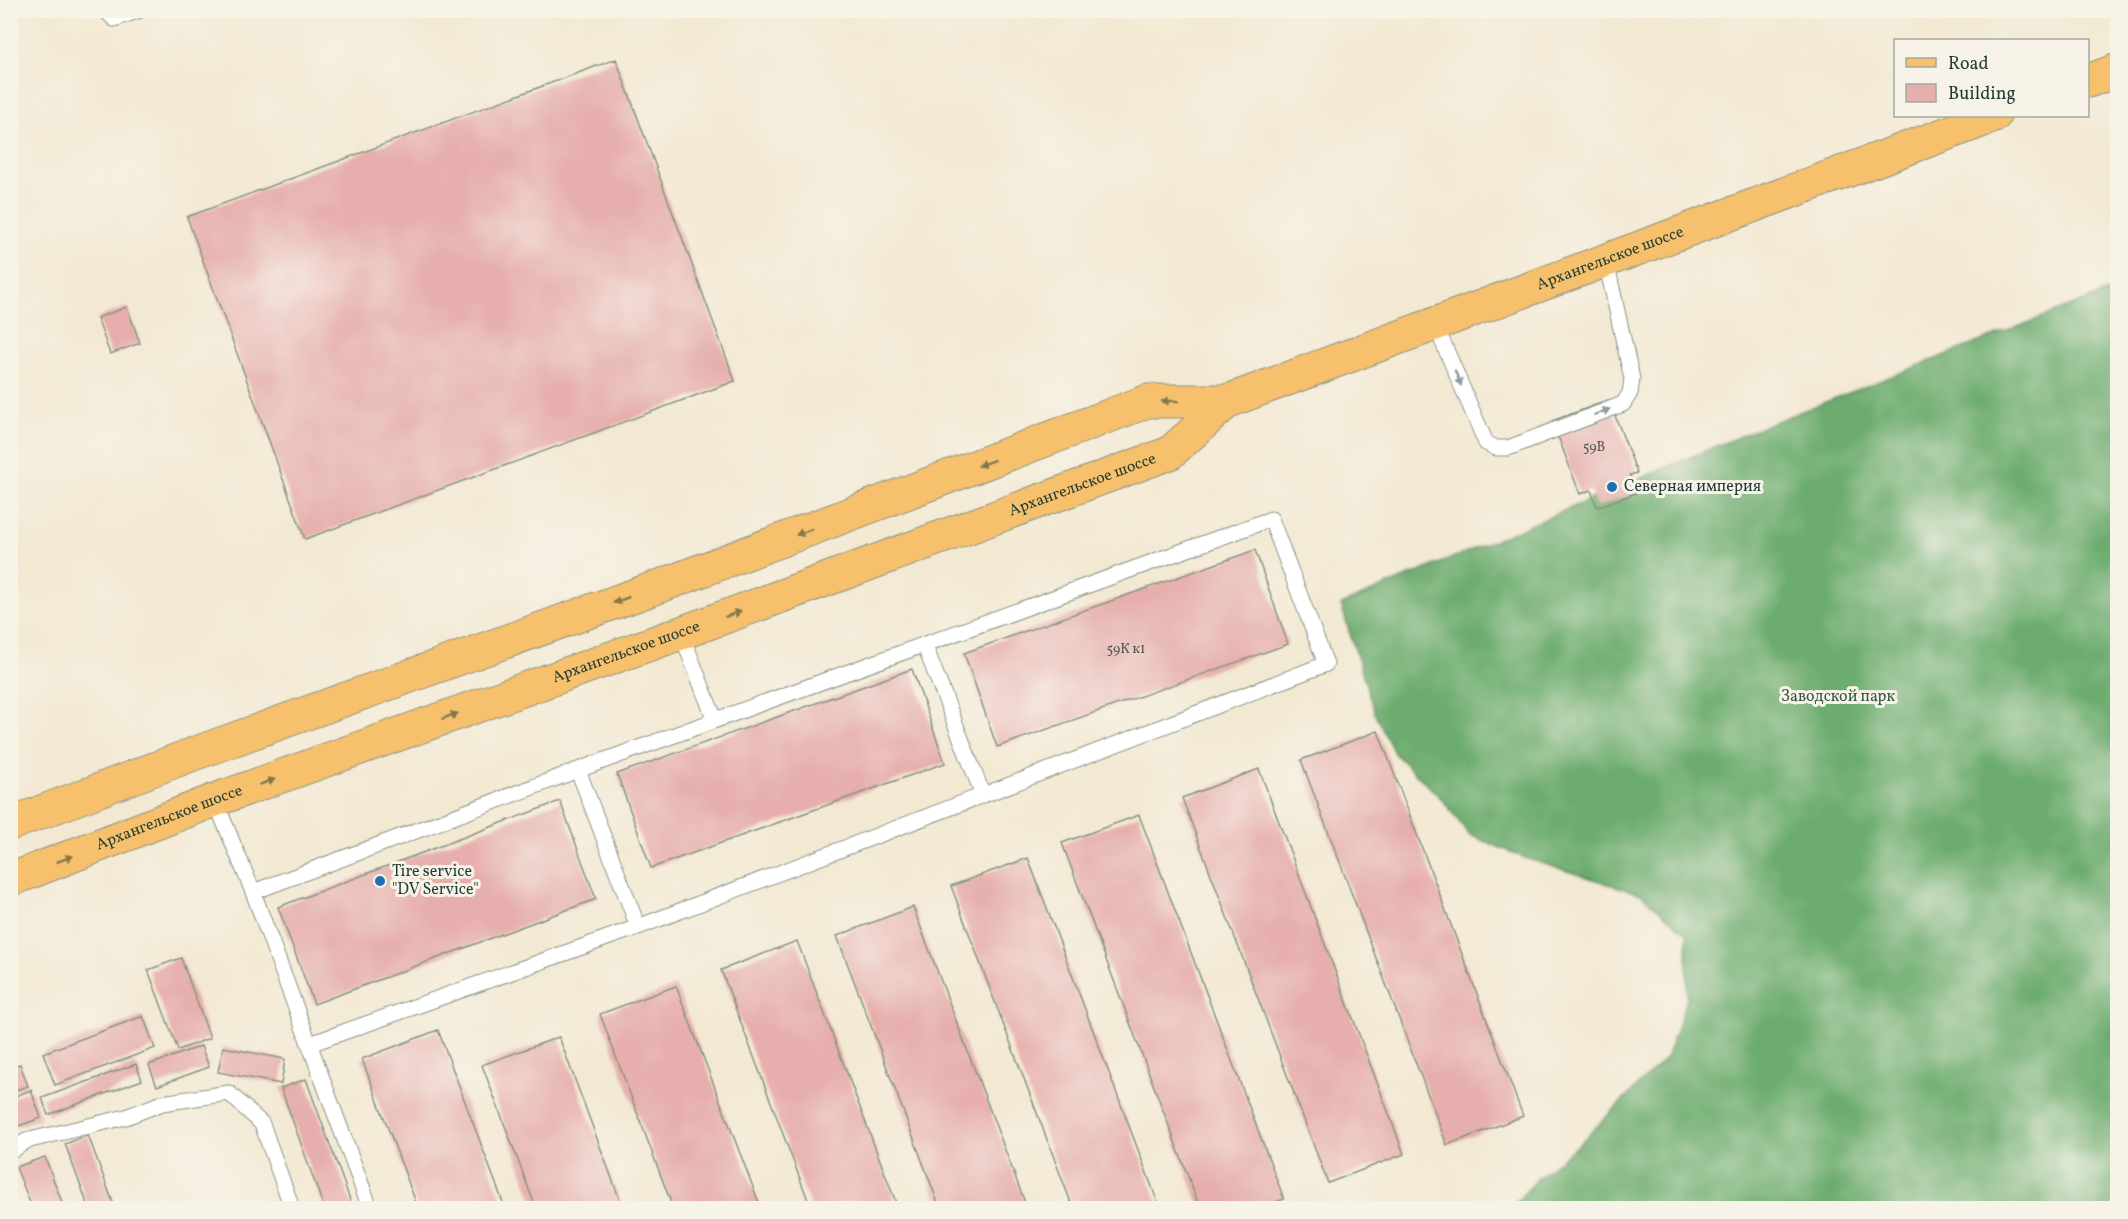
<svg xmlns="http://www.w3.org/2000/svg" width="2128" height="1219" font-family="Vollkorn,serif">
  <rect width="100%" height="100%" fill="#f7f3e8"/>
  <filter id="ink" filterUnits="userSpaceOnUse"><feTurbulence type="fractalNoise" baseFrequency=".0167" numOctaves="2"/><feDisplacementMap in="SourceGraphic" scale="12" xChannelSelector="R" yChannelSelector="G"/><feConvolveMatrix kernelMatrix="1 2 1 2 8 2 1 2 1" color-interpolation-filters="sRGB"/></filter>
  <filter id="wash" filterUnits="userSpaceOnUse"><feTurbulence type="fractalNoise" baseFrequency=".008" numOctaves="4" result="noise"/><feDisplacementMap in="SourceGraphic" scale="24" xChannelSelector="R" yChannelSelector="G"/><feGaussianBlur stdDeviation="1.35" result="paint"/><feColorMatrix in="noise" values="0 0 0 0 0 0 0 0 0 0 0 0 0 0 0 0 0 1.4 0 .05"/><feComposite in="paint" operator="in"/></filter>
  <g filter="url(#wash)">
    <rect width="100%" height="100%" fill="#f3e9d3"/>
    <path fill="#6cac6e" stroke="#467451" stroke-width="1.5" d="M 2117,288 L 2117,1208 L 1511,1208 L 1538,1178 L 1581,1142 L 1666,1058 L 1687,999 L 1687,935 L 1641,894 L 1525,858 L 1469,835 L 1442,799 L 1394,753 L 1375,714 L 1341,605 L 1764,426 Z"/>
    <g id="blocks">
      <path fill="#e6aeac" d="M 616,59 L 735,381 L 305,539 L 187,217 Z
        M 127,307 L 140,343 L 110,354 L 97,318 Z
        M 1609,400 L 1637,473 L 1630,475 L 1636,493 L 1597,507 L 1591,490 L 1580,494 L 1552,421 Z
        M 1255,550 L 1288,644 L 997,747 L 964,653 Z
        M 912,669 L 945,763 L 651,868 L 617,774 Z
        M 1378,731 L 1523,1116 L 1447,1145 L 1301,760 Z
        M 1259,769 L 1404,1154 L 1328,1183 L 1182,798 Z
        M 560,801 L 596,899 L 314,1004 L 278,907 Z
        M 1139,815 L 1284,1199 L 1259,1208 L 1200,1208 L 1062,843 Z
        M 1028,858 L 1160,1208 L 1073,1208 L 951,886 Z
        M 913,907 L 1027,1208 L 940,1208 L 837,936 Z
        M 797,941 L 898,1208 L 811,1208 L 721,970 Z
        M 181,958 L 210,1038 L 178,1050 L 148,970 Z
        M 676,986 L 761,1208 L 673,1208 L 600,1014 Z
        M 143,1016 L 155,1048 L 55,1085 L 43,1053 Z
        M 438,1030 L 505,1208 L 418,1208 L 362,1059 Z
        M 559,1037 L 623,1208 L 536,1208 L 482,1065 Z
        M 201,1046 L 209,1067 L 157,1086 L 149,1065 Z
        M 223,1047 L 285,1059 L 281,1084 L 218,1072 Z
        M 20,1064 L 28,1086 L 10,1092 L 10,1067 Z
        M 136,1064 L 142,1080 L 48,1115 L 42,1098 Z
        M 306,1079 L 353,1208 L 324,1208 L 281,1088 Z
        M 31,1090 L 41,1118 L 10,1129 L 10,1098 Z
        M 88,1135 L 115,1208 L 89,1208 L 65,1144 Z
        M 45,1157 L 64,1208 L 32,1208 L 16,1167 Z"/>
    </g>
  </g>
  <g filter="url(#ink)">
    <use href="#blocks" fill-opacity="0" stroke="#899384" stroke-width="1.5"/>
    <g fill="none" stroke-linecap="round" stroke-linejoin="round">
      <g stroke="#899384" stroke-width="17">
        <path id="service" d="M 105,10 L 114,19 L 140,10
          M 1435,324 L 1486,443 L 1496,448 L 1508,448 L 1623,404 L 1630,393 L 1632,379 L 1606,261
          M 681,633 L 715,720
          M 924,644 L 983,795
          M 578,770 L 638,927
          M 215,800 L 253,892 L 578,770 L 1271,519 L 1326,664 L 638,927 L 310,1044
          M 253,892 L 370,1208
          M 10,1152 L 26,1141 L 126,1117 L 162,1103 L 229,1093 L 262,1124 L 292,1208"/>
      </g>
      <g stroke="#899384" stroke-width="35">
        <g id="primary">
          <path d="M 2088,81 L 2118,70"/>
          <path id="s1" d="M 10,824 L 196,753 L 663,585 L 1148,401 L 1228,401 L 1994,116"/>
          <path id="s2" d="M 10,880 L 215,800 L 681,633 L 1170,453 L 1228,401"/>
        </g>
      </g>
      <use href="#service" stroke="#fff" stroke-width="15"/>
      <use href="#primary" stroke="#f7c06c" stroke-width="33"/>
    </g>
    <defs><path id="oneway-solid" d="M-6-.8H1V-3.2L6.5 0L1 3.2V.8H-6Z" transform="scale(1.5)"/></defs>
    <g fill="#8f9e9a">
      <use href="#oneway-solid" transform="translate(1458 378) rotate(67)"/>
      <use href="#oneway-solid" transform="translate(1602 412) rotate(-21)"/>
    </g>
    <g fill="#80784d">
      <use href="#oneway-solid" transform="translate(1170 401) rotate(180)"/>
      <use href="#oneway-solid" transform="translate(986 463) rotate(159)"/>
      <use href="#oneway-solid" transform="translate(804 532) rotate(159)"/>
      <use href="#oneway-solid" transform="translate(621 600) rotate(160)"/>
      <use href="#oneway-solid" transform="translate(733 614) rotate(-20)"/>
      <use href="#oneway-solid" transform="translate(450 716) rotate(-20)"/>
      <use href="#oneway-solid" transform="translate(267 782) rotate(-20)"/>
      <use href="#oneway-solid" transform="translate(65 859) rotate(-21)"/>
    </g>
  </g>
  <g fill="#1f6fb2" stroke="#f7f3e8" stroke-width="2">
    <circle cx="1612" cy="487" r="6"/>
    <circle cx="380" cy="881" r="6"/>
  </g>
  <g text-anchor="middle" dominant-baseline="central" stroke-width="6" stroke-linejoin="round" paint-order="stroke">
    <g font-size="14" fill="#515952">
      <text x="1594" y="447">59В</text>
      <text x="1126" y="649">59К к1</text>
    </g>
    <g font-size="16" fill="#1f3d34" stroke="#f7f3e8">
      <text stroke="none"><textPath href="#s1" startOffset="1702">Архангельское шоссе</textPath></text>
      <text stroke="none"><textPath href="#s2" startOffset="1143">Архангельское шоссе</textPath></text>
      <text stroke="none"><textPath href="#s2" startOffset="657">Архангельское шоссе</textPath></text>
      <text stroke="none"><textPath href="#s2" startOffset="171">Архангельское шоссе</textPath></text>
    </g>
    <g font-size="16" fill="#1f3d34" stroke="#f7f3e8" text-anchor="start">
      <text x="1624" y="487">Северная империя</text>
      <text x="392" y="872">Tire service<tspan x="392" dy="18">"DV Service"</tspan></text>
    </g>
    <g font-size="16" fill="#335943" stroke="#f7f3e8">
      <text x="1838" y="697">Заводской парк</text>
    </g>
  </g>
  <rect width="2128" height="1219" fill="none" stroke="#f7f3e8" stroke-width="36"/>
  <rect x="1894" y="39" width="195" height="78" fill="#f7f3e8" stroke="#a1aaa0" stroke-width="1.5"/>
  <rect x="1906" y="58" width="30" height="9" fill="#f7c06c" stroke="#a1aaa0" stroke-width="1.5"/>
  <text x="1948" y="69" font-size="18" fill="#1f3d34">Road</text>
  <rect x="1906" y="84" width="30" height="18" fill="#e6aeac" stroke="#a1aaa0" stroke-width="1.5"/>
  <text x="1948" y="99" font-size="18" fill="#1f3d34">Building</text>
</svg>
